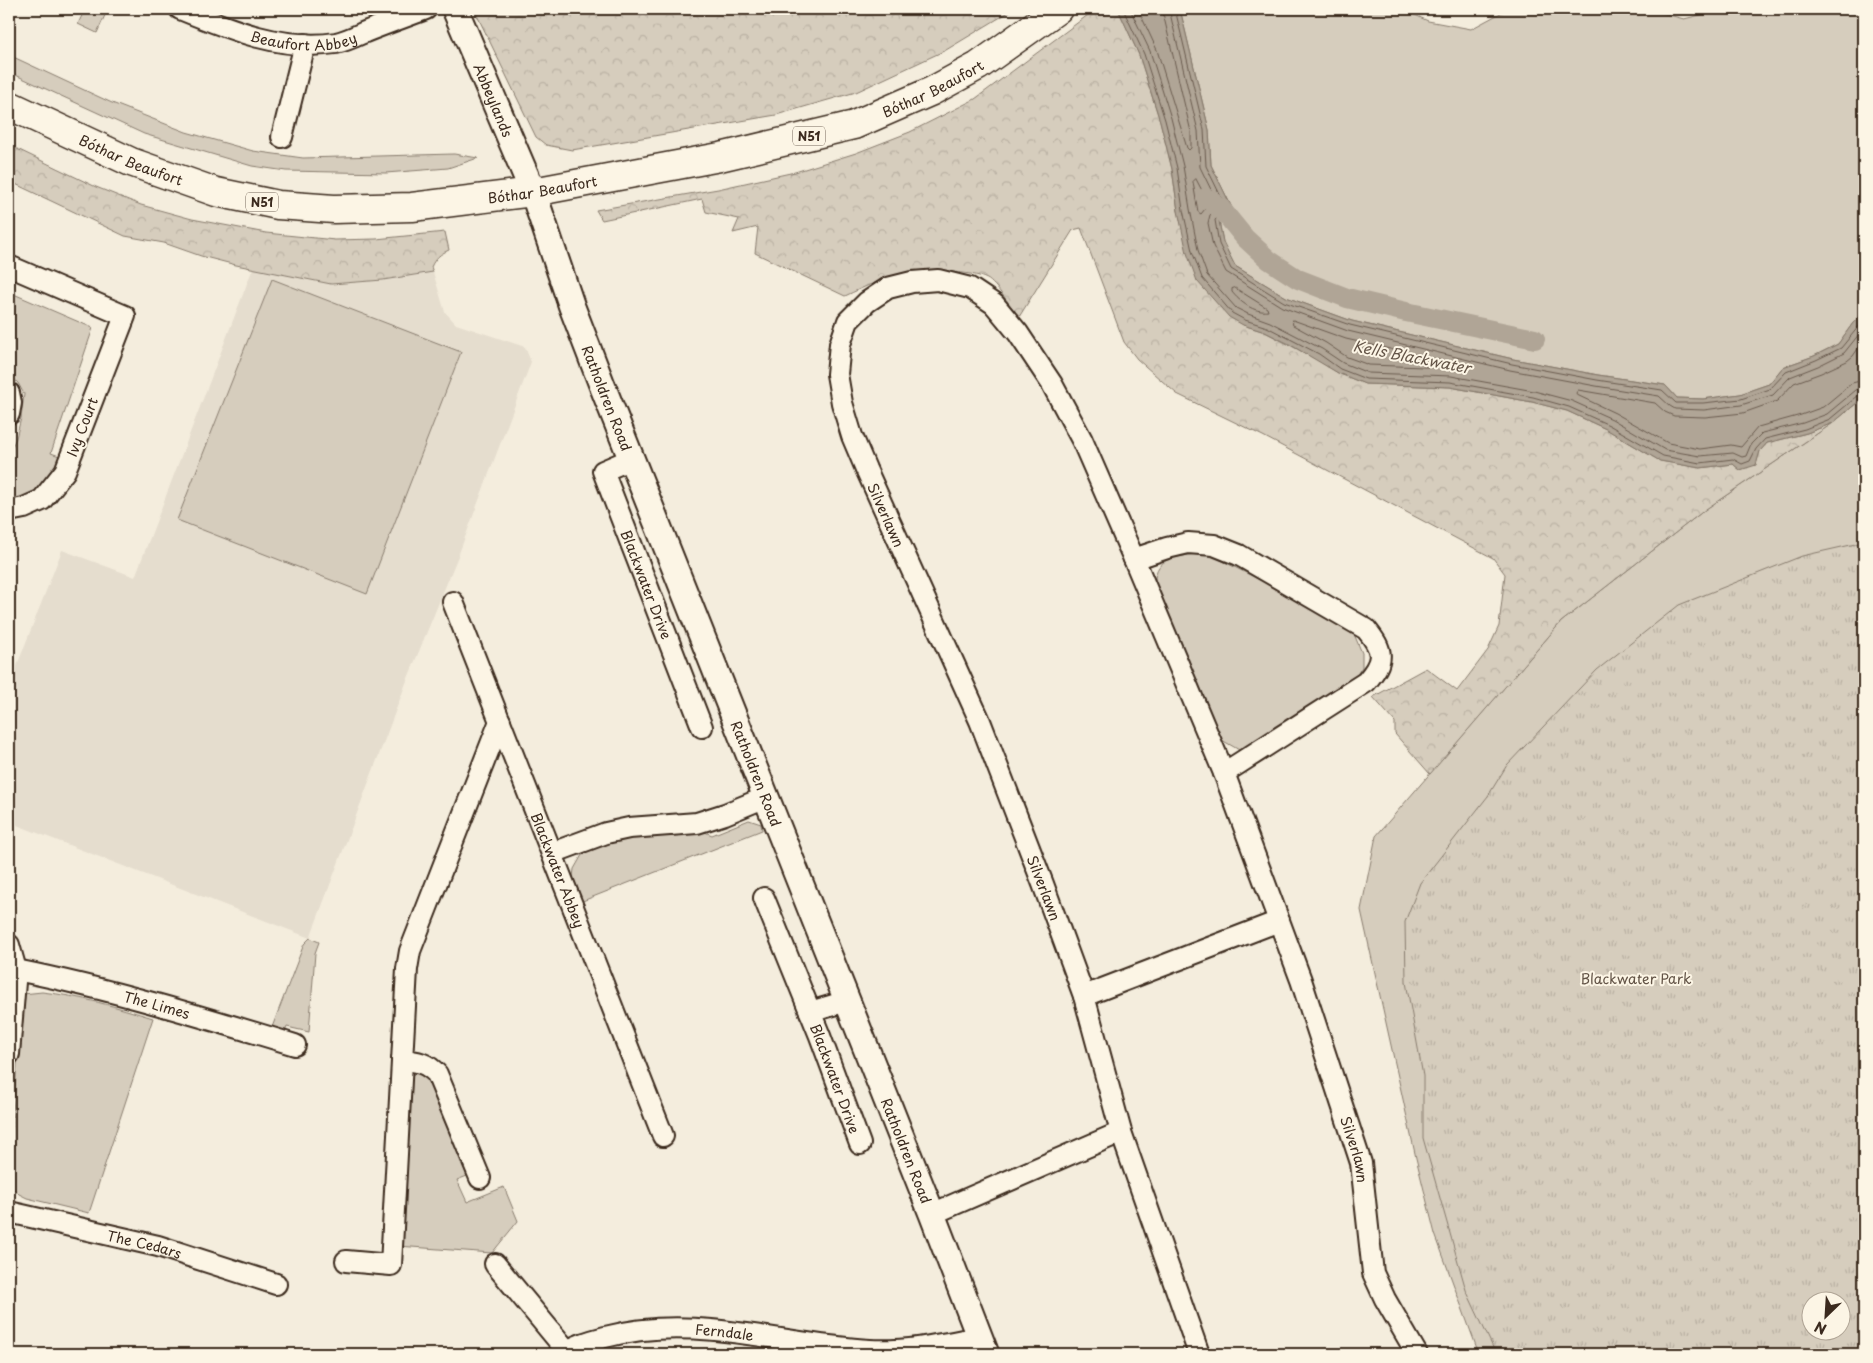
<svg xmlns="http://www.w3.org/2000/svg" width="1873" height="1363" font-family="'Playpen Sans',sans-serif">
  <defs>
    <pattern id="forest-crowns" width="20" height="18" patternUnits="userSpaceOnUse" patternTransform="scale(1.25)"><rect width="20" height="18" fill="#d6cdbd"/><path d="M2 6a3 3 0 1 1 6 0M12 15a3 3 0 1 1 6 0" fill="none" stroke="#b9b0a2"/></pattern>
    <pattern id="park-tufts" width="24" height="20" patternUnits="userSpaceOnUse" patternTransform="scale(1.25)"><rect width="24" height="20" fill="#d6cdbd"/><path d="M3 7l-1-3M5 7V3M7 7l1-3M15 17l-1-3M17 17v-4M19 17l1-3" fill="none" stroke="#b9b0a2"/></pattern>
  </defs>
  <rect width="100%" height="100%" fill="#f4eddd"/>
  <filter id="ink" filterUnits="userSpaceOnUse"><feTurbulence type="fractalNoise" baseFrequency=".02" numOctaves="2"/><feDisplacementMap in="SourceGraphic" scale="10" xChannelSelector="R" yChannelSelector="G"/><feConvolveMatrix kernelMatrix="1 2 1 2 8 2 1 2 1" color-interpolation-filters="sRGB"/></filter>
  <g filter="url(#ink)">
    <path fill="#e5ddce" d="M 253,268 L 331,284 L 383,280 L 433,272 L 445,312 L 456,324 L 525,347 L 531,362 L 458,556 L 406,683 L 310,938 L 9,822 L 9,686 L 62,550 L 135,577 Z"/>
    <path fill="#d6cdbd" stroke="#887c6e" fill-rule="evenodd" d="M 85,9 L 96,9 L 106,13 L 97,33 L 78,24 Z
      M 1180,9 L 1402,9 L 1428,21 L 1471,29 L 1508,9 L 1647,9 L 1684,19 L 1724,9 L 1856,9 L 1864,12 L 1864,313 L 1853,323 L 1838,344 L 1814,356 L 1783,367 L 1769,384 L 1740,394 L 1703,399 L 1677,398 L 1665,385 L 1598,375 L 1513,359 L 1352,321 L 1286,297 L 1235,266 L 1223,242 L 1219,221 L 1234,212 L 1211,165 L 1209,130 Z
      M 9,55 L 112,103 L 186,132 L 253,151 L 303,158 L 454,154 L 478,158 L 448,168 L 386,173 L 286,171 L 252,166 L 144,134 L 9,72 Z
      M 272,279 L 461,352 L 367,594 L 177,520 Z
      M 9,292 L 93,328 L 51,453 L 62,457 L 38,494 L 9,504 L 9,453 L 16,438 L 21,418 L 24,394 L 18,383 L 9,375 Z
      M 1864,397 L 1864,1354 L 1479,1354 L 1435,1234 L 1416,1158 L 1361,910 L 1376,836 L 1561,622 L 1706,509 L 1833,423 ZM 1810,1300 L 1840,1300 L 1840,1330 L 1810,1330 Z
      M 1197,554 L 1213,556 L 1332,617 L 1354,634 L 1362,653 L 1362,667 L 1352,682 L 1241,751 L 1220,739 L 1155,593 C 1152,559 1167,558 1197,554 Z
      M 749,820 L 761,824 L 762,830 L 580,902 L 572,885 L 574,869 L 582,855 L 597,846 L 615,840 L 698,829 L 712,835 Z
      M 310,938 L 319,942 L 315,953 L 309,1032 L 287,1027 L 284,1034 L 271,1030 L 304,944 Z
      M 42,992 C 80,996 117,1007 153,1018 L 89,1213 L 27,1198 L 19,1194 L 9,1184 L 9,1158 L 23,994 Z
      M 416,1072 L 424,1072 L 429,1079 L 467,1176 L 457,1180 L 467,1202 L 504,1187 L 518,1221 L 492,1253 L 398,1246 L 409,1079 Z"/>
    <path fill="url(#forest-crowns)" stroke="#887c6e" d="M 474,9 L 1014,9 L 946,50 L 856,92 L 776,115 L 572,150 L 546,145 L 536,137 Z
      M 1096,9 L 1118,9 L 1139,55 L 1160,121 L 1172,169 L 1178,211 L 1243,325 L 1265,332 L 1316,359 L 1338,373 L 1365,384 L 1450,387 L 1532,402 L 1567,411 L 1606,429 L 1660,461 L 1700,468 L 1733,464 L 1740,470 L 1756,464 L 1760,451 L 1767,443 L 1807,433 L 1833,423 L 1706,509 L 1561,622 L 1430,774 L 1395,734 L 1395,722 L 1373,697 L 1426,668 L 1457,691 L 1488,650 L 1499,626 L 1505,574 L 1493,558 L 1263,436 L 1177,394 L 1137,359 L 1124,342 L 1081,228 L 1073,230 L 1019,317 C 1013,309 995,283 987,279 C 977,274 964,273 953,272 C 908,268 885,277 845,296 L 755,253 L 758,227 L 733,233 L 739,219 L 706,212 L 702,199 L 602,220 L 596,210 L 718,189 L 795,172 L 856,153 L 910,132 L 975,99 Z
      M 9,145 L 96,187 L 141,205 L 192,219 L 266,233 L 335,240 L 376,239 L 445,232 L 449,250 C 440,254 435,258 431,267 L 433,272 L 383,280 L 331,284 L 236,265 L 201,256 L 164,243 L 125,236 L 9,181 Z"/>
    <path fill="url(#park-tufts)" stroke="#887c6e" fill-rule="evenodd" d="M 1864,542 L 1864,1354 L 1496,1354 L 1466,1290 L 1423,1138 L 1423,1076 L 1406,982 L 1405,922 L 1420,883 L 1488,796 L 1507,765 L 1597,670 L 1679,605 L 1802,556 ZM 1810,1300 L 1840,1300 L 1840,1330 L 1810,1330 Z"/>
    <path fill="#b0a596" stroke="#817466" d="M 1118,9 L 1180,9 L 1209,130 L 1211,165 L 1234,212 L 1219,221 L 1223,242 L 1235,266 L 1286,297 L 1352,321 L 1513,359 L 1598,375 L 1665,385 L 1677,398 L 1703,399 L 1740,394 L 1769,384 L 1783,367 L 1814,356 L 1838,344 L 1853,323 L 1864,313 L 1864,397 L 1833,423 L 1807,433 L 1767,443 L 1760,451 L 1756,465 L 1740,470 L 1733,464 L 1700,468 L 1660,461 L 1606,429 L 1567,411 L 1532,402 L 1450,387 L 1365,384 L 1338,373 L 1289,344 L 1265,332 L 1243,325 L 1229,317 L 1197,281 L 1187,253 L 1178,211 L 1172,169 L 1160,121 L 1139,55 Z"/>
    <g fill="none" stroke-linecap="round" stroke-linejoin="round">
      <path stroke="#6a5b4e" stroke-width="1" d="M 1123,9 L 1144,54 L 1165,120 L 1177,168 L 1183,210 L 1192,251 L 1202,278 L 1232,313 L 1245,320 L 1267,327 L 1319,354 L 1340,369 L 1366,379 L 1450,382 L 1533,397 L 1569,407 L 1609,425 L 1663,456 L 1700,463 L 1733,459 L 1742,464 L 1750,461 L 1756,449 L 1765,439 L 1805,429 L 1830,419 L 1859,395 L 1864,394
        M 1130,9 L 1150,51 L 1171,118 L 1183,166 L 1190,209 L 1198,250 L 1207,275 L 1236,308 L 1248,314 L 1270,322 L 1322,349 L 1343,363 L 1368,373 L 1451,376 L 1534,391 L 1572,401 L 1612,419 L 1665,450 L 1700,456 L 1733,453 L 1742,457 L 1746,456 L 1751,444 L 1762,433 L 1803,423 L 1827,414 L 1856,390 L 1864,387
        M 1138,9 L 1157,50 L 1187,148 L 1189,150 L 1191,148 L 1191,132 L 1162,9
        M 1169,9 L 1198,131 L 1200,167 L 1219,206 L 1210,215 L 1208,223 L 1213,246 L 1226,272 L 1282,307 L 1348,331 L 1510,370 L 1596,386 L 1659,396 L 1670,406 L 1675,409 L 1704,410 L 1741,405 L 1773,395 L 1790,377 L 1818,366 L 1844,353 L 1864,328
        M 1175,9 L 1204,130 L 1206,166 L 1227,209 L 1215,220 L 1219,244 L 1231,269 L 1284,302 L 1350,325 L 1512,364 L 1597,380 L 1662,390 L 1676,403 L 1703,403 L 1741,399 L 1770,389 L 1786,372 L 1816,360 L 1841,348 L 1864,320
        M 1196,179 L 1209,204 L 1201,214 L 1198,212 L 1193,182 Z
        M 1235,288 L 1267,308 L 1268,311 C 1254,313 1240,302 1232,292 L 1232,289 Z
        M 1293,320 L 1346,339 L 1465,366 L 1467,369 L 1464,371 L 1451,368 L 1369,365 L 1347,357 L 1326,343 L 1293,325 Z
        M 1864,340 L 1853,356 L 1847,361 L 1821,373 L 1794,383 L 1777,401 L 1743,413 L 1705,417 L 1674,416 L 1665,412 L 1655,403 L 1578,390 L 1576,393 L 1577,395 L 1615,413 L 1668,443 L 1700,449 L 1731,445 L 1741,447 L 1758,427 L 1801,415 L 1823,407 L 1852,383 L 1864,380"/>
      <path stroke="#b0a596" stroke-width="20" d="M 1206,198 L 1223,211 L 1245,238 L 1269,260 L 1298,279 L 1347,298 L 1406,312 L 1535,339"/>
      <g stroke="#3b2a1e" stroke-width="24">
        <g id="minor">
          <path id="s1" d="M 180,9 C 229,29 282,51 336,43 C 346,41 356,36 365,32 C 385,24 405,17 426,9"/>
          <path d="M 282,137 L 305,44"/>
          <path d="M 9,266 L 125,316 L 65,471 L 42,500 L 24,508 L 9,511"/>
          <path d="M 9,393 L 11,403 L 9,414"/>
          <path id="s2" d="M 631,459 L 603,471 L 702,727"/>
          <path d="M 1134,559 L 1167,548 L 1188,543 L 1214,545 L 1239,555 L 1366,629 C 1384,651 1385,660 1366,682 L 1224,773"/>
          <path id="s3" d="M 453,602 L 663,1136"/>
          <path d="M 552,853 L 606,833 L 629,828 L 697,823 L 725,814 L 766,797"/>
          <path id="s4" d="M 764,898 L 820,1036 L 860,1144"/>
          <path d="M 9,945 L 16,970 L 9,1054"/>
          <path id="s5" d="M 16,970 C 111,989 203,1017 295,1045"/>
          <path d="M 1084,996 L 1279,921"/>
          <path d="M 810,1012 L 847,1001"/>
          <path d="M 402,1060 C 417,1061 427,1063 437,1074 L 480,1178"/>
          <path id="s6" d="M 9,1212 L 158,1246 L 276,1284"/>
          <path d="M 932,1214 L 1121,1132"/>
          <path d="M 346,1261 L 391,1265 L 407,969 L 410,951 L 500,721"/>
          <path d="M 495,1264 L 567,1351"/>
          <path id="s7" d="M 563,1354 C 575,1345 590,1341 605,1337 C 694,1313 781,1345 870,1350 C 907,1352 943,1344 979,1337"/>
          <path id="s8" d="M 1199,1354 L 1121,1132 L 1084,996 L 1043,884 L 980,721 L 866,469 L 852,436 L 842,403 L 837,374 L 840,344 L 848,321 L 867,302 L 888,288 L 912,282 L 938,280 L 970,288 L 994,304 L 1018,333 L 1052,384 L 1082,440 L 1134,559 L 1224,773 L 1301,980 L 1361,1163 L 1373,1273 L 1385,1299 L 1417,1354"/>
        </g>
      </g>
      <g stroke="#3b2a1e" stroke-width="29">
        <g id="tertiary">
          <path id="s9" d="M 455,9 L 533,192 L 572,307 L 602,385 L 932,1214 L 986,1354"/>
        </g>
      </g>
      <g stroke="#3b2a1e" stroke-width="31">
        <g id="primary">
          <path id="s10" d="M 9,105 L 131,162 L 216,192 L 278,205 L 334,209 L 412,207 L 533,192 L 720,157 L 854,125 L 932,91 L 978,66 L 1058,9"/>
        </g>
      </g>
      <use href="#minor" stroke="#fcf5e5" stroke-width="20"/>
      <use href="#tertiary" stroke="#fcf5e5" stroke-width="25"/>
      <use href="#primary" stroke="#fcf5e5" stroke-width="28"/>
    </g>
  </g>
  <g text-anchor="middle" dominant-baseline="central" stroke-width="4" stroke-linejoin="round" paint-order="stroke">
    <g fill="#fcf5e5" stroke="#75675a" stroke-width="1">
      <rect x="793" y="126.5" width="32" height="19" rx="4"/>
      <rect x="246" y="192.5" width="32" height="19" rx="4"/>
    </g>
    <g font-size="12" font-weight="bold" fill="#3b2a1e">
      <text x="809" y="136">N51</text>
      <text x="262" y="202">N51</text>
    </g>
    <g font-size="14" fill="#3b2a1e" stroke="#fcf5e5">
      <text stroke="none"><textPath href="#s1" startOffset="129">Beaufort Abbey</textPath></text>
      <text stroke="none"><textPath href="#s10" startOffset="959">Bóthar Beaufort</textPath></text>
      <text stroke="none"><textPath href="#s9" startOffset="99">Abbeylands</textPath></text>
      <text stroke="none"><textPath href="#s10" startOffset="134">Bóthar Beaufort</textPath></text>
      <text stroke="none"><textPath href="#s10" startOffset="554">Bóthar Beaufort</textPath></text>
      <text stroke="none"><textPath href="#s9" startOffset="418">Ratholdren Road</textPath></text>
      <text transform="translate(82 427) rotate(-69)">Ivy Court</text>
      <text transform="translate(886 515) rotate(66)">Silverlawn</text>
      <text stroke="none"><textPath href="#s2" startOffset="152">Blackwater Drive</textPath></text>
      <text stroke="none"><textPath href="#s9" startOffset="822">Ratholdren Road</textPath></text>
      <text stroke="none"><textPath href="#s3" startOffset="288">Blackwater Abbey</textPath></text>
      <text transform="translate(1044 888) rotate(69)">Silverlawn</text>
      <text stroke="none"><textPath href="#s5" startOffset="145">The Limes</textPath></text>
      <text stroke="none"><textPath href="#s4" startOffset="194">Blackwater Drive</textPath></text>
      <text stroke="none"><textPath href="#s8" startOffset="2189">Silverlawn</textPath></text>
      <text stroke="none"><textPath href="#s9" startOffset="1228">Ratholdren Road</textPath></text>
      <text stroke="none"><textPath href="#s6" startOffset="139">The Cedars</textPath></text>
      <text stroke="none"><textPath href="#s7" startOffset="166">Ferndale</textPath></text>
    </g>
    <g font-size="14" fill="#625346" stroke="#fcf5e5">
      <text x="1636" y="978">Blackwater Park</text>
    </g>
    <g font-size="15" font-style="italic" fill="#645548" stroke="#fcf5e5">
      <text transform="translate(1412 356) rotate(11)">Kells Blackwater</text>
    </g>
  </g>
  <rect width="1873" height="1363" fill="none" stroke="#fcf5e5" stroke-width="30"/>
  <rect x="15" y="15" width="1843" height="1333" fill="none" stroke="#3b2a1e" stroke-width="2" filter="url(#ink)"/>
  <g transform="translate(1826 1316) rotate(205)"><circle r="24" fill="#fcf5e5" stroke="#afa495"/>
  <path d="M0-4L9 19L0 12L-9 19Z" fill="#3b2a1e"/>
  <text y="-8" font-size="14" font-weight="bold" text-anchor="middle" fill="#3b2a1e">N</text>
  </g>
</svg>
